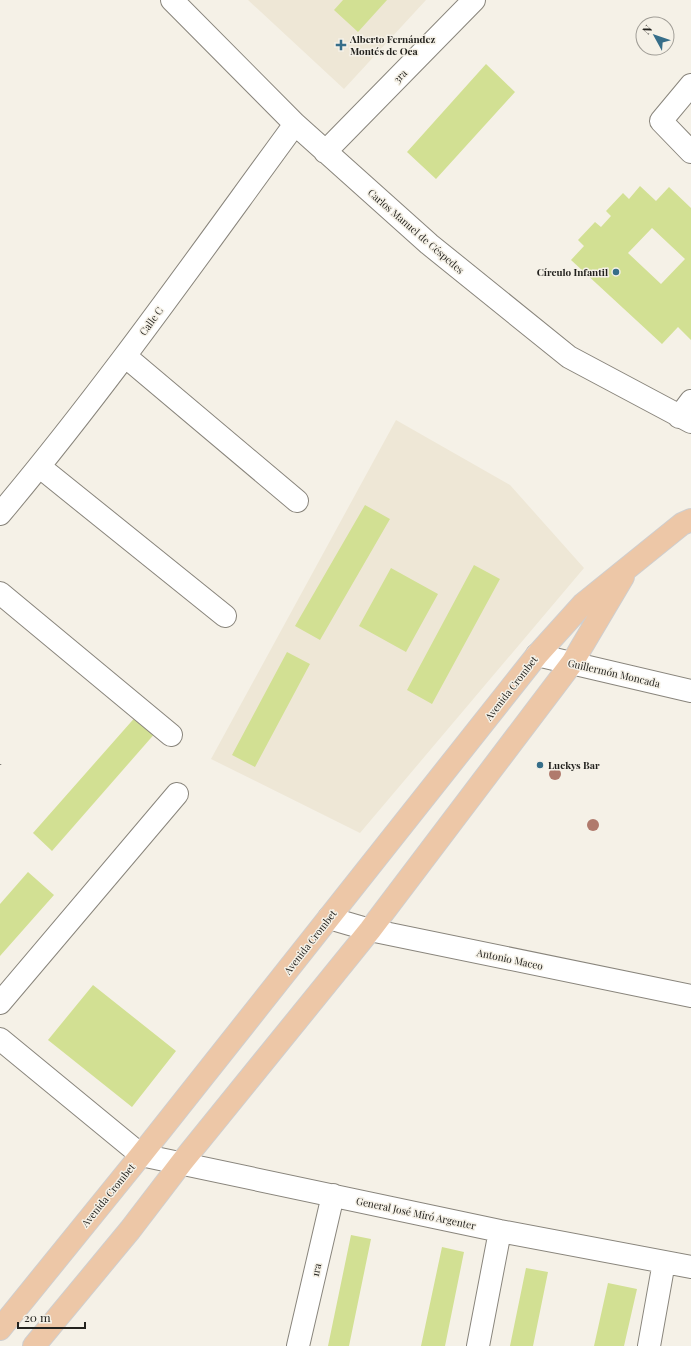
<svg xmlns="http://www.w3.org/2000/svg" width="691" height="1346" font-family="'Playfair Display',serif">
  <rect width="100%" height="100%" fill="#f5f1e7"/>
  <path fill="#eee7d6" d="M 248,0 L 426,0 L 344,89 Z
    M 396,420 L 510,485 L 584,568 L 360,833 L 211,759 Z"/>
  <path fill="#d2e093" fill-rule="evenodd" d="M 343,0 L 387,0 L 358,32 L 334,10 Z
    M 486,64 L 515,92 L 436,179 L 407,152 Z
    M 640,186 L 656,201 L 669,187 L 691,208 L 691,340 L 678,327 L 662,344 L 571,260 L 584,246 L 578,240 L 595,222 L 601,227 L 611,216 L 606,211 L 623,193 L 629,199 ZM 652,228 L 685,259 L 661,284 L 628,253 Z
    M 365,505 L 390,519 L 320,640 L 295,626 Z
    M 474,565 L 500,579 L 432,704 L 407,690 Z
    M 391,568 L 438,594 L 406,652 L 359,626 Z
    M 287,652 L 310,664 L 255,767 L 232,755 Z
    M 138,714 L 157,731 L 52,851 L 33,833 Z
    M 28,872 L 54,895 L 0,956 L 0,904 Z
    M 93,985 L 176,1051 L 132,1107 L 48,1040 Z
    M 351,1235 L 371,1239 L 349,1346 L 328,1346 Z
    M 442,1247 L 464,1252 L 445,1346 L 421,1346 Z
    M 526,1268 L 548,1272 L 533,1346 L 510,1346 Z
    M 608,1283 L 637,1289 L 624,1346 L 594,1346 Z"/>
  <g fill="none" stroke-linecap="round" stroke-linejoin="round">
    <g stroke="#89857c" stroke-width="24">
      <path id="minor" d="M 172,0 L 295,124 L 429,244 L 569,357 L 691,422
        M 691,85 L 661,121 L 691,152
        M 325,152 L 474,0
        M 125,356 L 297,501
        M 679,417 L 691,401
        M 40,467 L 225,616
        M 0,514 C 105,389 199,255 295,124
        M 0,593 L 171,735
        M 537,655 L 691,691
        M 329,918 L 370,930 L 691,996
        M 0,1003 L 177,794
        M 0,1039 L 141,1155 L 500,1231 L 691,1267
        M 298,1346 L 333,1195
        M 478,1346 L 500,1231
        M 649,1346 L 664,1262"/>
    </g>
    <g stroke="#cfcece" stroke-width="24">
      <path id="major" d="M 0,1329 L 141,1155 L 537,655 L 583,604 L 682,524 L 691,520
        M 34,1346 L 130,1230 L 182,1162 L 370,930 L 572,663 L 623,577"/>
    </g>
    <path stroke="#828079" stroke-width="2.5" stroke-dasharray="1 3" stroke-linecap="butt" d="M 0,764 L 0,767"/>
    <use href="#minor" stroke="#fff" stroke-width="22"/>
    <use href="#major" stroke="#edc7a7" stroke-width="22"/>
  </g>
  <g fill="#b07a6c">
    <circle cx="555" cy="774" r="6"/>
    <circle cx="593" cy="825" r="6"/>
  </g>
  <g fill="#366e89" stroke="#f5f1e7" stroke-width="1.5">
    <path d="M339 39h4v4h4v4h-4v4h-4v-4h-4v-4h4z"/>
    <circle cx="616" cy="272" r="4"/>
    <circle cx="540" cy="765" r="4"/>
  </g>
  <g text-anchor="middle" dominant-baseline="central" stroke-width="3" stroke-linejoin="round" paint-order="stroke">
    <g font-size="10" font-weight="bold" fill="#23221e" stroke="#f5f1e7" text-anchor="start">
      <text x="350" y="39">Alberto Fernández<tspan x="350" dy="12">Montés de Oca</tspan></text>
      <text x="608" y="272" text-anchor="end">Círculo Infantil</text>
      <text x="548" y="765">Luckys Bar</text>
    </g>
    <g font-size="10" fill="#23221e" stroke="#f5f1e7">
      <text transform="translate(400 76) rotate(-45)">3ra</text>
      <text transform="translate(416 231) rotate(41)">Carlos Manuel de Céspedes</text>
      <text transform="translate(151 321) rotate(-54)">Calle C</text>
      <text transform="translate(614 673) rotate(13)">Guillermón Moncada</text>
      <text transform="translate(511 688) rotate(-52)">Avenida Crombet</text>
      <text transform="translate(310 942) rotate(-52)">Avenida Crombet</text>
      <text transform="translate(510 959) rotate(12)">Antonio Maceo</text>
      <text transform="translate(108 1195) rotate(-51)">Avenida Crombet</text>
      <text transform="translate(416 1213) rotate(12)">General José Miró Argenter</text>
      <text transform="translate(316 1270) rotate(-77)">1ra</text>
    </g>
  </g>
  <g transform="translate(655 36) rotate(310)"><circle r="19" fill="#f5f1e7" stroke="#a19e97"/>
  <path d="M0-3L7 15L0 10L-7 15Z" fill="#366e89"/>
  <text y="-6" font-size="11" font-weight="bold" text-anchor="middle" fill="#23221e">N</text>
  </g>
  <path d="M18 1322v6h67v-6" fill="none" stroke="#23221e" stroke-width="2"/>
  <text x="24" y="1322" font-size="12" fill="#23221e" stroke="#f5f1e7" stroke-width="3" paint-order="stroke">20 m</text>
</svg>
